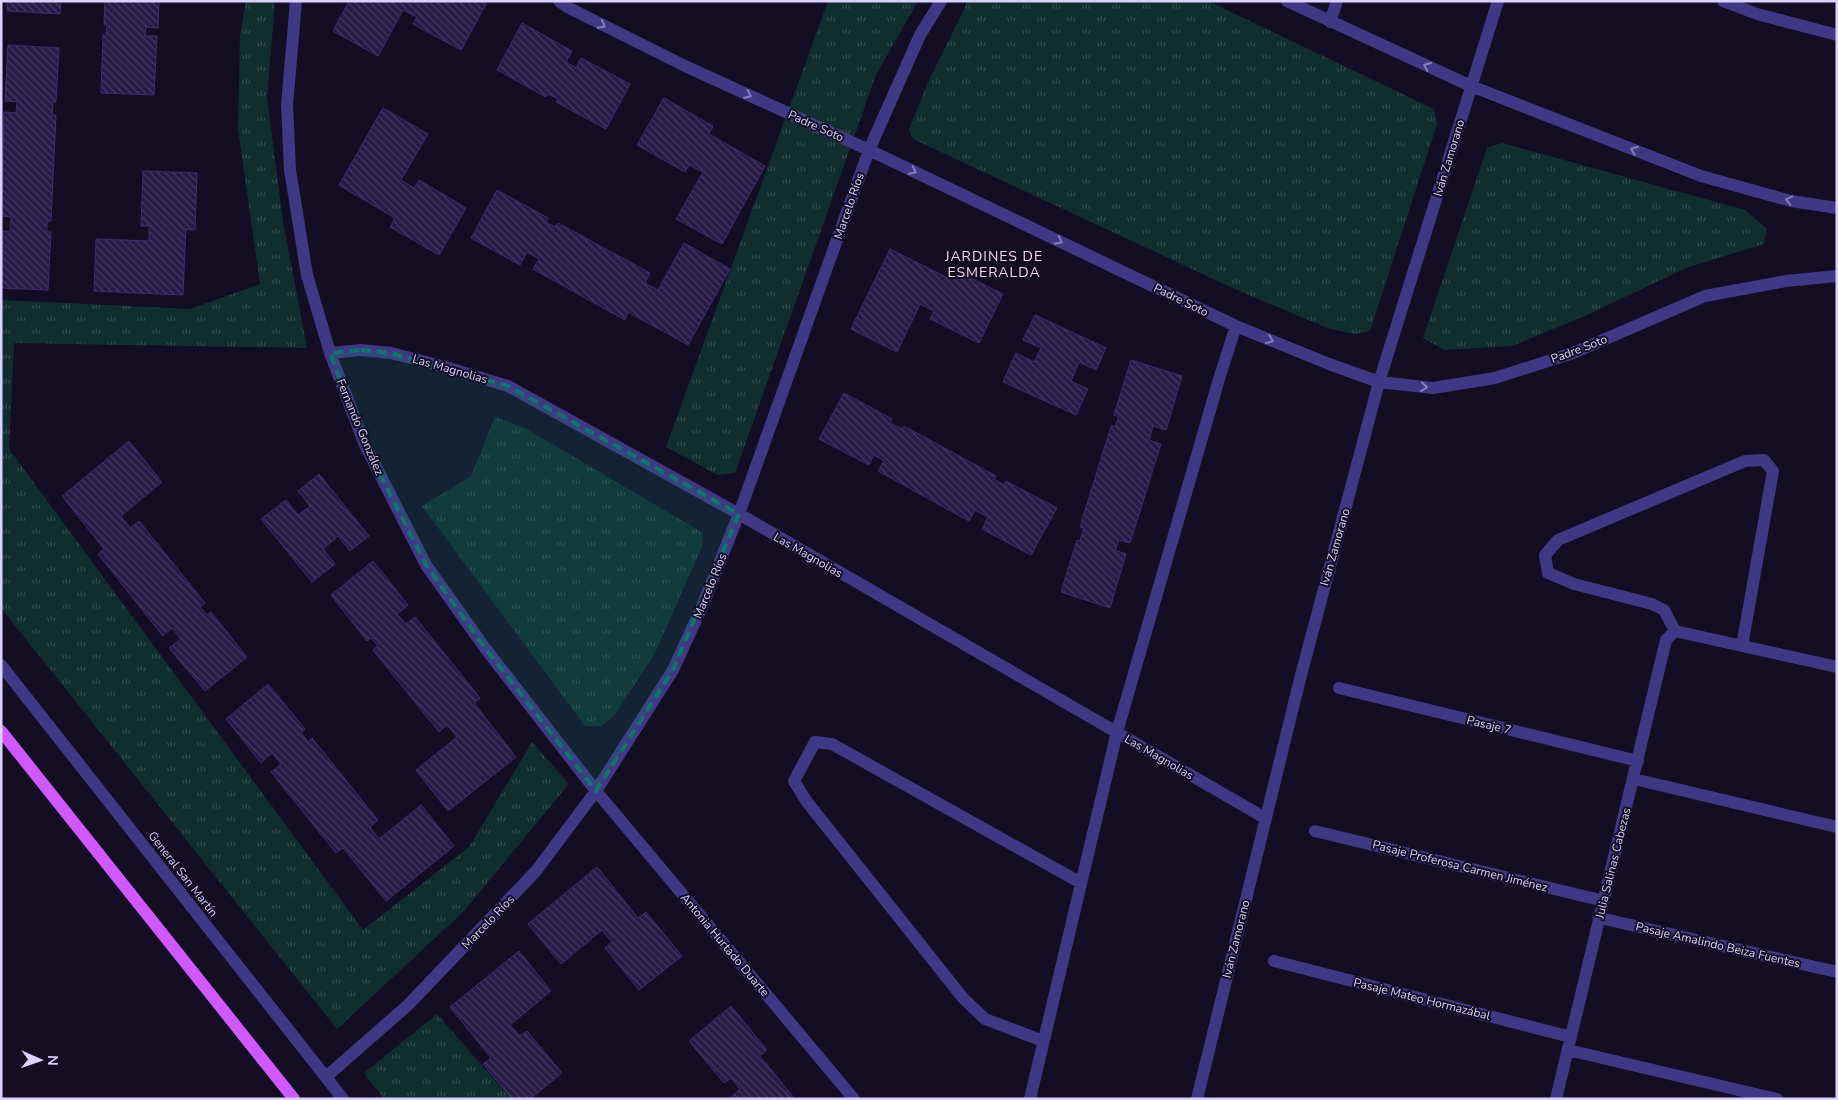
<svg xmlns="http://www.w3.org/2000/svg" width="1838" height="1100" font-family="'Nunito Sans',sans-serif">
  <defs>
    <pattern id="park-tufts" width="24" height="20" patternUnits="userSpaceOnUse" patternTransform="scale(1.25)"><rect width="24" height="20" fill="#112e2f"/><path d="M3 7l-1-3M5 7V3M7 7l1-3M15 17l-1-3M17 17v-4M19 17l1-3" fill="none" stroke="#334b4e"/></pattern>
    <pattern id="building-back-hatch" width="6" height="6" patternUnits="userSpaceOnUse" patternTransform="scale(1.25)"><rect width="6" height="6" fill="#261a46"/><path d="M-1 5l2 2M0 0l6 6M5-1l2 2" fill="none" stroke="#453a62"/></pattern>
  </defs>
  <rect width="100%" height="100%" fill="#140e25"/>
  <path fill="url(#park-tufts)" d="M 246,1 L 275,1 L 267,97 L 283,222 L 307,348 L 14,343 L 9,449 L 363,930 L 469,847 L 532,742 L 569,784 L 463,912 L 337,1029 L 1,608 L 1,300 L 190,309 L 260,284 L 238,128 L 240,36 Z
    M 828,1 L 918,1 L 876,75 L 735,473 L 718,475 L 666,447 Z
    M 968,1 L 1208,1 L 1434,109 L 1437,124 L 1370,331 L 1355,334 L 1330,329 L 1237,290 L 913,139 L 909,129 L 930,78 Z
    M 1502,143 L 1745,210 L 1767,229 L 1764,244 L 1688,267 L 1589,314 L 1512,346 L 1444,350 L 1423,338 L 1487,148 Z
    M 495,417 L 525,428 L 703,533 L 702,547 L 655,653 L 614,716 L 601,726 L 585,726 L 422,506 L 471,476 Z
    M 437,1014 L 511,1099 L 384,1099 L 364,1073 Z"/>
  <path fill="url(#building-back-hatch)" stroke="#3f2b73" d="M 7,1 L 61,1 L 60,14 L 7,11 Z
    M 105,1 L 159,1 L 158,28 L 146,27 L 145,36 L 157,36 L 154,95 L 101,93 L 103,35 L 106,35 L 107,25 L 104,25 Z
    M 349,1 L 485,1 L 487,2 L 461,50 L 413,24 L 417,17 L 403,10 L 378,56 L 333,31 Z
    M 522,23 L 572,51 L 566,62 L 576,68 L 581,58 L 630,84 L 606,129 L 556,102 L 558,99 L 548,94 L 546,97 L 497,70 Z
    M 8,45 L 59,48 L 56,102 L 53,102 L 52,115 L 56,115 L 51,221 L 47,221 L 47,232 L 51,232 L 48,290 L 1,288 L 1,231 L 10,231 L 11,217 L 1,216 L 4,112 L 16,113 L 17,102 L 5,101 Z
    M 664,98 L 713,126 L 709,134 L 765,166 L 722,244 L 676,219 L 703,172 L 689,165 L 685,172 L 637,145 Z
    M 383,108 L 428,134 L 401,180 L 414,188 L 419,180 L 466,208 L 439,255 L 390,227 L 395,218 L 339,185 Z
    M 143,171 L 197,173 L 195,230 L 186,229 L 183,295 L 94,291 L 96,239 L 149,241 L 149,226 L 141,226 Z
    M 497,190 L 548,218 L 546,222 L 555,227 L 558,223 L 650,273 L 645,283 L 658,290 L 684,243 L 730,269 L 688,345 L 628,312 L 625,320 L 533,269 L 539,259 L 527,252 L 520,265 L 471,238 Z
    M 890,249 L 948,278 L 952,269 L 1003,294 L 979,343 L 930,319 L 934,311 L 920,304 L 897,352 L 851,329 Z
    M 1035,315 L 1106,348 L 1096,370 L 1079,362 L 1071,381 L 1088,389 L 1076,415 L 1003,382 L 1016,353 L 1034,362 L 1041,348 L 1023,340 Z
    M 1131,360 L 1182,376 L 1166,430 L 1153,426 L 1149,440 L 1161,444 L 1130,543 L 1119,540 L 1115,550 L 1126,554 L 1110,608 L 1061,592 L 1077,540 L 1080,541 L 1084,528 L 1080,527 L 1111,426 L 1115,427 L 1119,417 L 1114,415 Z
    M 844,393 L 892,419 L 890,423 L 902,429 L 904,426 L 996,476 L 994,479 L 1004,485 L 1006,481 L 1057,508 L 1031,555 L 982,529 L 988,517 L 975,510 L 969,521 L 878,471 L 884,461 L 874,455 L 869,465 L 819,439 Z
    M 129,441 L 162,482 L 121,516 L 130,528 L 139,521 L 205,603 L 200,607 L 207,615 L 211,612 L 247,657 L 205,691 L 169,648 L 181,639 L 172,628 L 163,636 L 98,554 L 104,549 L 62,496 Z
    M 319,474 L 369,536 L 350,551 L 338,536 L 323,549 L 335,564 L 312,582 L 261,519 L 286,500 L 298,515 L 310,506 L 298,491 Z
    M 373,561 L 408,605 L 397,614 L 406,624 L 415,617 L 480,698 L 474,703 L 516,757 L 448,811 L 416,770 L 457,737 L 447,725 L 439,732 L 373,650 L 378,646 L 371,638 L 367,641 L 331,595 Z
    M 268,684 L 305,729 L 301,733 L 308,742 L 312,738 L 378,820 L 370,827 L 379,839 L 421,805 L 454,846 L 386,901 L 343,848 L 336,853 L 271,772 L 281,764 L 272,753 L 261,763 L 226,719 Z
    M 597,867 L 638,918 L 646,912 L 682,956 L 639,990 L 605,948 L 612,942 L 602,930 L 561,964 L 528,924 Z
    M 519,951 L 551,991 L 510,1025 L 520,1036 L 527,1031 L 562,1073 L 530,1099 L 512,1099 L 483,1064 L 491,1058 L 450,1007 Z
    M 731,1006 L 767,1050 L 760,1056 L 795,1099 L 729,1099 L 740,1089 L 731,1078 L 724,1083 L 689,1041 Z"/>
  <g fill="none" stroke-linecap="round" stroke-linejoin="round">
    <path stroke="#413885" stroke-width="12" d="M 296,1 L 287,105 L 290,170 L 307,275 L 330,353 L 365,445 L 426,565 L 485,648 L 596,791 L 854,1099
      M 559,1 L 569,8 L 685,66 L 869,150 L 1236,326 L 1329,364 L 1379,382 L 1433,388 L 1495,378 L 1573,353 L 1705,296 L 1786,281 L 1837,276
      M 1287,1 L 1471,86 L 1701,176 L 1791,201 L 1837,208
      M 1723,1 L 1757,14 L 1837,35
      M 1330,22 L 1337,1
      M 330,353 L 361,350 L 391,353 L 445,367 L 508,386 L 739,514 L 1265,818
      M 1742,646 L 1773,471 L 1764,460 L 1745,461 L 1558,540 L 1545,555 L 1548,573 L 1574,584 L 1652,604 L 1664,610 L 1675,631 L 1837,667
      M 1,665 L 343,1099
      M 1339,688 L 1638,761
      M 1634,779 L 1837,827
      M 1315,831 L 1604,901
      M 1600,918 L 1837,972
      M 1274,961 L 1571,1037
      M 1043,1041 L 985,1019 L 963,998 L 807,802 L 794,781 L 815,742 L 832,744 L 1081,883
      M 1568,1050 L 1777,1099
      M 326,1077 L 408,1005 L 536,871 L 596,791 L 673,670 L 701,609 L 739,514 L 869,150 L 920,35 L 941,1
      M 1030,1099 L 1117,732 L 1219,379 L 1236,326
      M 1197,1099 L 1300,679 L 1379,382 L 1498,1
      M 1556,1099 L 1666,640 L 1675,631"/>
    <path stroke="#cf59ff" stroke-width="12" d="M 1,731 L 294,1099"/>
  </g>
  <defs><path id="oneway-chevron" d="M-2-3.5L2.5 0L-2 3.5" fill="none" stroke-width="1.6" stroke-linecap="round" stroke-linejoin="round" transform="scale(1.25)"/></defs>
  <g stroke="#867dbc">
    <use href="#oneway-chevron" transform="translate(602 25) rotate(27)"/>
    <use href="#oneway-chevron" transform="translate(1427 66) rotate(-155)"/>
    <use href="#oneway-chevron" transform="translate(748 95) rotate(24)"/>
    <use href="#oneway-chevron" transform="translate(1634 150) rotate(-159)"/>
    <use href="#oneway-chevron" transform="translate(913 171) rotate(26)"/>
    <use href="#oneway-chevron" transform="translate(1789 200) rotate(-167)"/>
    <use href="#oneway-chevron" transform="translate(1059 241) rotate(26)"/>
    <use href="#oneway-chevron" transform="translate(1270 340) rotate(22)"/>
    <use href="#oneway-chevron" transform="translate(1424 387) rotate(5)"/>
  </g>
  <path fill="#0f766e" fill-opacity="0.2" stroke="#0f766e" stroke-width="4" stroke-dasharray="10 6" stroke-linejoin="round" d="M 361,350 L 391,353 L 508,386 L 739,514 L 673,670 L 596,791 L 485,648 L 426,565 L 365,445 L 330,353 Z"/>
  <g text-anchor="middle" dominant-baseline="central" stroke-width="4" stroke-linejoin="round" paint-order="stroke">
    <g font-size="12" fill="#dbd2ff" stroke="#140e25">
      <text transform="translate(816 126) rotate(24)">Padre Soto</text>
      <text transform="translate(1449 158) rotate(-73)">Iván Zamorano</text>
      <text transform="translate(849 206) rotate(-71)">Marcelo Ríos</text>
      <text transform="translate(1181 300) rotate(26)">Padre Soto</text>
      <text transform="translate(1579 349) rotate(-21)">Padre Soto</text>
      <text transform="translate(450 369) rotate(16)">Las Magnolias</text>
      <text transform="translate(360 427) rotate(67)">Fernando González</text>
      <text transform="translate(1335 547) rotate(-74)">Iván Zamorano</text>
      <text transform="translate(808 555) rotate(30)">Las Magnolias</text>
      <text transform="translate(710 586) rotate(-68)">Marcelo Ríos</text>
      <text transform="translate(1489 725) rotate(14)">Pasaje 7</text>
      <text transform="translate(1159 757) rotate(30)">Las Magnolias</text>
      <text transform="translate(1613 863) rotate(-76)">Julia Salinas Cabezas</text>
      <text transform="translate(1460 866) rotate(14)">Pasaje Proferosa Carmen Jiménez</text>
      <text transform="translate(183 874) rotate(52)">General San Martín</text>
      <text transform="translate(488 922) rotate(-46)">Marcelo Ríos</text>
      <text transform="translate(1236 939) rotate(-76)">Iván Zamorano</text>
      <text transform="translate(725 945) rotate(50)">Antonia Hurtado Duarte</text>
      <text transform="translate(1718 945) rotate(13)">Pasaje Amalindo Beiza Fuentes</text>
      <text transform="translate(1422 999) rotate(14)">Pasaje Mateo Hormazábal</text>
    </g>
    <g font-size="14" letter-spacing="1" fill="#ffd4ec" stroke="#140e25">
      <text x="994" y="256">JARDINES DE<tspan x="994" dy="16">ESMERALDA</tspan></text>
    </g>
  </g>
  <rect width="1838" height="1100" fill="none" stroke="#dbd2ff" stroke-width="5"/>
  <g transform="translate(40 1060) rotate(92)" stroke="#140e25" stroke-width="4" paint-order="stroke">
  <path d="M0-4L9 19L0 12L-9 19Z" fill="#dbd2ff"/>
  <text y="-8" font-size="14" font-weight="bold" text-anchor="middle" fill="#dbd2ff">N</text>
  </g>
</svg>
